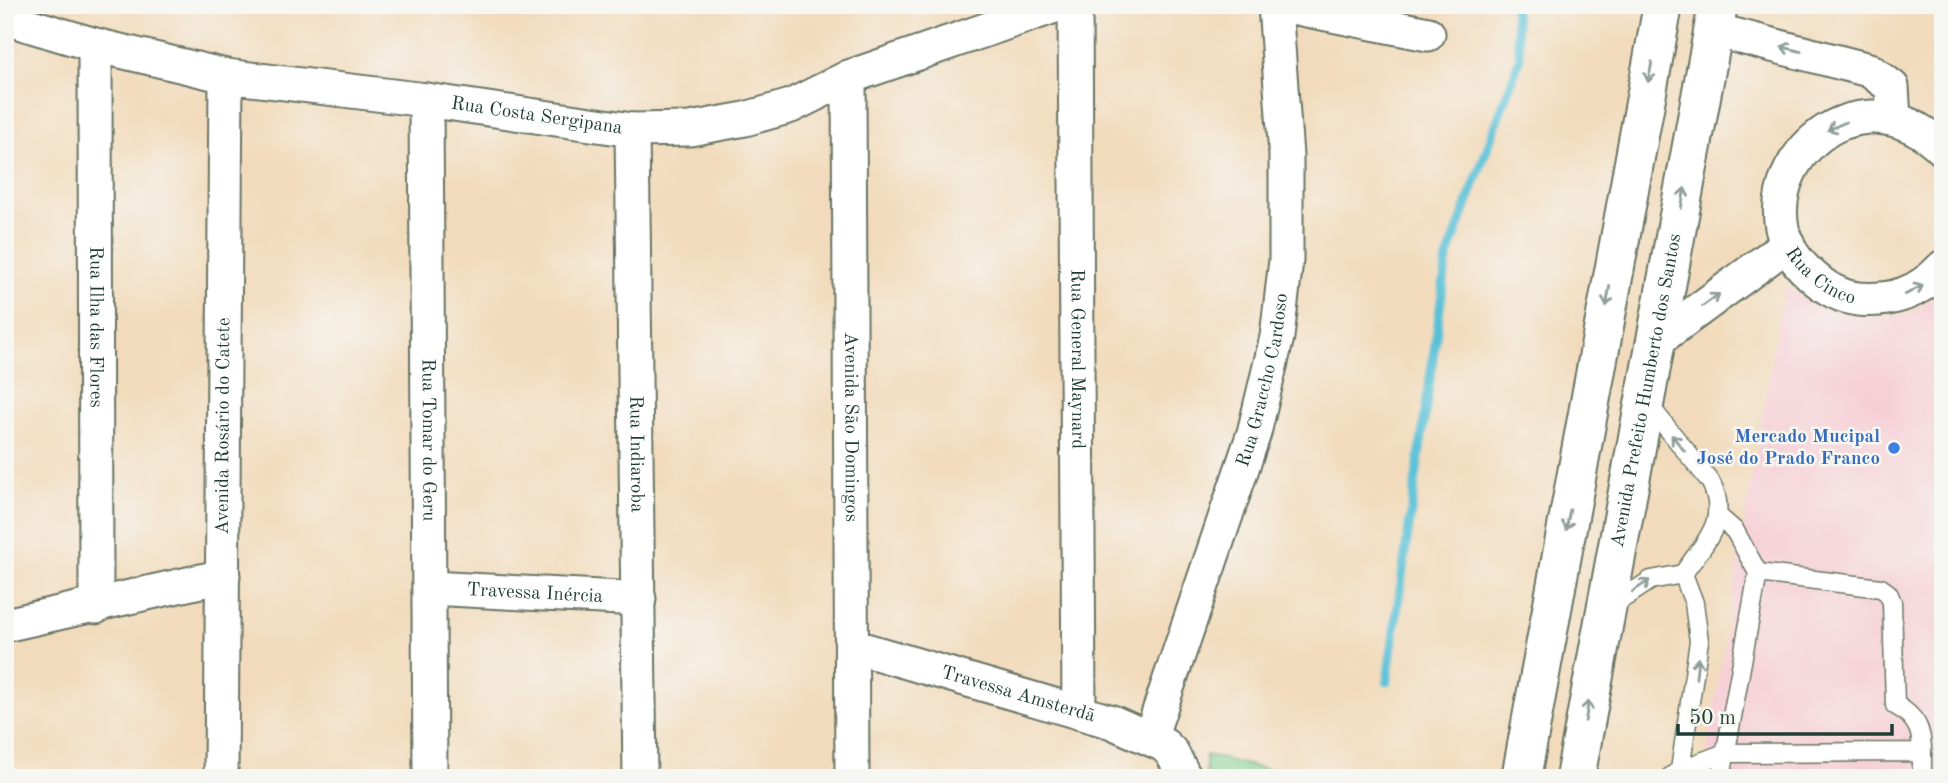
<svg xmlns="http://www.w3.org/2000/svg" width="1948" height="783" font-family="'Old Standard TT',serif">
  <rect width="100%" height="100%" fill="#f6f6f2"/>
  <filter id="ink" filterUnits="userSpaceOnUse"><feTurbulence type="fractalNoise" baseFrequency=".0143" numOctaves="2"/><feDisplacementMap in="SourceGraphic" scale="14" xChannelSelector="R" yChannelSelector="G"/><feConvolveMatrix kernelMatrix="1 2 1 2 8 2 1 2 1" color-interpolation-filters="sRGB"/></filter>
  <filter id="wash" filterUnits="userSpaceOnUse"><feTurbulence type="fractalNoise" baseFrequency=".00686" numOctaves="4" result="noise"/><feDisplacementMap in="SourceGraphic" scale="28" xChannelSelector="R" yChannelSelector="G"/><feGaussianBlur stdDeviation="1.57" result="paint"/><feColorMatrix in="noise" values="0 0 0 0 0 0 0 0 0 0 0 0 0 0 0 0 0 1.4 0 .05"/><feComposite in="paint" operator="in"/></filter>
  <g filter="url(#wash)">
    <rect width="100%" height="100%" fill="#f2dbbc"/>
    <path fill="#f6cfd6" d="M 1784,286 L 1836,312 L 1908,315 L 1943,287 L 1943,778 L 1702,778 Z"/>
    <path fill="#83cf8c" stroke="#518660" stroke-width="2" d="M 1206,755 L 1301,778 L 1206,778 Z"/>
    <g fill="none" stroke-linecap="round" stroke-linejoin="round">
      <path stroke="#59c1d7" stroke-width="9" d="M 1387,682 L 1447,259 L 1520,58 L 1514,5"/>
    </g>
  </g>
  <g filter="url(#ink)">
    <g fill="none" stroke-linecap="round" stroke-linejoin="round">
      <g stroke="#697464" stroke-width="21">
        <path id="lane" d="M 1647,403 L 1710,481 C 1731,520 1704,543 1683,574 L 1694,603 L 1699,641 L 1680,770 L 1669,778
          M 1719,517 L 1735,531 L 1758,573 L 1721,778
          M 1758,573 L 1881,588 L 1888,593 L 1892,602 L 1895,705 C 1928,723 1921,744 1922,778
          M 1610,607 L 1651,580 L 1683,574
          M 1679,778 L 1680,770 L 1725,753 L 1921,752"/>
      </g>
      <g stroke="#697464" stroke-width="37">
        <g id="street">
          <path id="s1" d="M 1075,5 L 1079,711"/>
          <path d="M 1282,5 L 1428,34"/>
          <path id="s2" d="M 5,18 L 95,45 L 226,76 L 426,100 L 632,130 L 690,129 L 745,119 L 791,106 L 849,77 L 1058,5"/>
          <path d="M 1714,30 L 1869,70 L 1892,87 L 1894,119"/>
          <path id="s3" d="M 95,45 L 96,607"/>
          <path id="s4" d="M 849,77 L 852,778"/>
          <path id="s5" d="M 426,100 L 430,778"/>
          <path id="s6" d="M 632,130 L 640,778"/>
          <path id="s7" d="M 1943,149 C 1843,52 1723,200 1811,275 C 1824,287 1840,297 1858,299 C 1892,302 1919,293 1943,267"/>
          <path d="M 1656,341 L 1788,244"/>
          <path id="s8" d="M 430,588 L 639,599"/>
          <path d="M 5,625 L 223,576"/>
          <path id="s9" d="M 852,646 L 1112,722 L 1164,745 L 1172,753 L 1185,778"/>
          <path id="s10" d="M 1150,738 L 1254,433 L 1277,337 L 1286,260 L 1286,156 L 1275,5"/>
          <path id="s11" d="M 221,778 L 226,76"/>
        </g>
      </g>
      <g stroke="#697464" stroke-width="42">
        <g id="secondary">
          <path d="M 1521,778 L 1663,5"/>
          <path id="s12" d="M 1575,778 L 1718,5"/>
        </g>
      </g>
      <use href="#lane" stroke="#fff" stroke-width="18"/>
      <use href="#street" stroke="#fff" stroke-width="33"/>
      <use href="#secondary" stroke="#fff" stroke-width="38"/>
    </g>
    <defs><path id="oneway-shaft" d="M-6 0H5M1.5-3L5.5 0L1.5 3" fill="none" stroke-width="1.6" stroke-linecap="round" stroke-linejoin="round" transform="scale(1.75)"/></defs>
    <g stroke="#8f9e9a">
      <use href="#oneway-shaft" transform="translate(1791 49) rotate(-166)"/>
      <use href="#oneway-shaft" transform="translate(1650 72) rotate(101)"/>
      <use href="#oneway-shaft" transform="translate(1837 126) rotate(156)"/>
      <use href="#oneway-shaft" transform="translate(1683 198) rotate(-80)"/>
      <use href="#oneway-shaft" transform="translate(1914 290) rotate(-28)"/>
      <use href="#oneway-shaft" transform="translate(1608 296) rotate(100)"/>
      <use href="#oneway-shaft" transform="translate(1711 300) rotate(-36)"/>
      <use href="#oneway-shaft" transform="translate(1678 443) rotate(-129)"/>
      <use href="#oneway-shaft" transform="translate(1568 520) rotate(100)"/>
      <use href="#oneway-shaft" transform="translate(1641 586) rotate(-34)"/>
      <use href="#oneway-shaft" transform="translate(1697 668) rotate(-84)"/>
      <use href="#oneway-shaft" transform="translate(1587 711) rotate(-80)"/>
    </g>
  </g>
  <circle fill="#3f7fe0" stroke="#f6f6f2" stroke-width="2.5" cx="1894" cy="448" r="7"/>
  <g text-anchor="middle" dominant-baseline="central" stroke-width="5" stroke-linejoin="round" paint-order="stroke">
    <g font-size="19" fill="#1f3d34" stroke="#f6f6f2">
      <text stroke="none"><textPath href="#s2" startOffset="542">Rua Costa Sergipana</textPath></text>
      <text stroke="none"><textPath href="#s7" startOffset="306">Rua Cinco</textPath></text>
      <text stroke="none"><textPath href="#s3" startOffset="282">Rua Ilha das Flores</textPath></text>
      <text stroke="none"><textPath href="#s1" startOffset="354">Rua General Maynard</textPath></text>
      <text stroke="none"><textPath href="#s10" startOffset="376">Rua Graccho Cardoso</textPath></text>
      <text stroke="none"><textPath href="#s12" startOffset="394">Avenida Prefeito Humberto dos Santos</textPath></text>
      <text stroke="none"><textPath href="#s11" startOffset="352">Avenida Rosário do Catete</textPath></text>
      <text stroke="none"><textPath href="#s4" startOffset="350">Avenida São Domingos</textPath></text>
      <text stroke="none"><textPath href="#s5" startOffset="340">Rua Tomar do Geru</textPath></text>
      <text stroke="none"><textPath href="#s6" startOffset="324">Rua Indiaroba</textPath></text>
      <text stroke="none"><textPath href="#s8" startOffset="105">Travessa Inércia</textPath></text>
      <text stroke="none"><textPath href="#s9" startOffset="173">Travessa Amsterdã</textPath></text>
    </g>
    <g font-size="19" font-weight="bold" fill="#366cbe" stroke="#f6f6f2" text-anchor="end">
      <text x="1880" y="437">Mercado Mucipal<tspan x="1880" dy="22">José do Prado Franco</tspan></text>
    </g>
  </g>
  <rect width="1948" height="783" fill="none" stroke="#f6f6f2" stroke-width="28"/>
  <path d="M1678 724v10h214v-10" fill="none" stroke="#1f3d34" stroke-width="3.5"/>
  <text x="1689" y="724" font-size="21" fill="#1f3d34" stroke="#f6f6f2" stroke-width="5" paint-order="stroke">50 m</text>
</svg>
